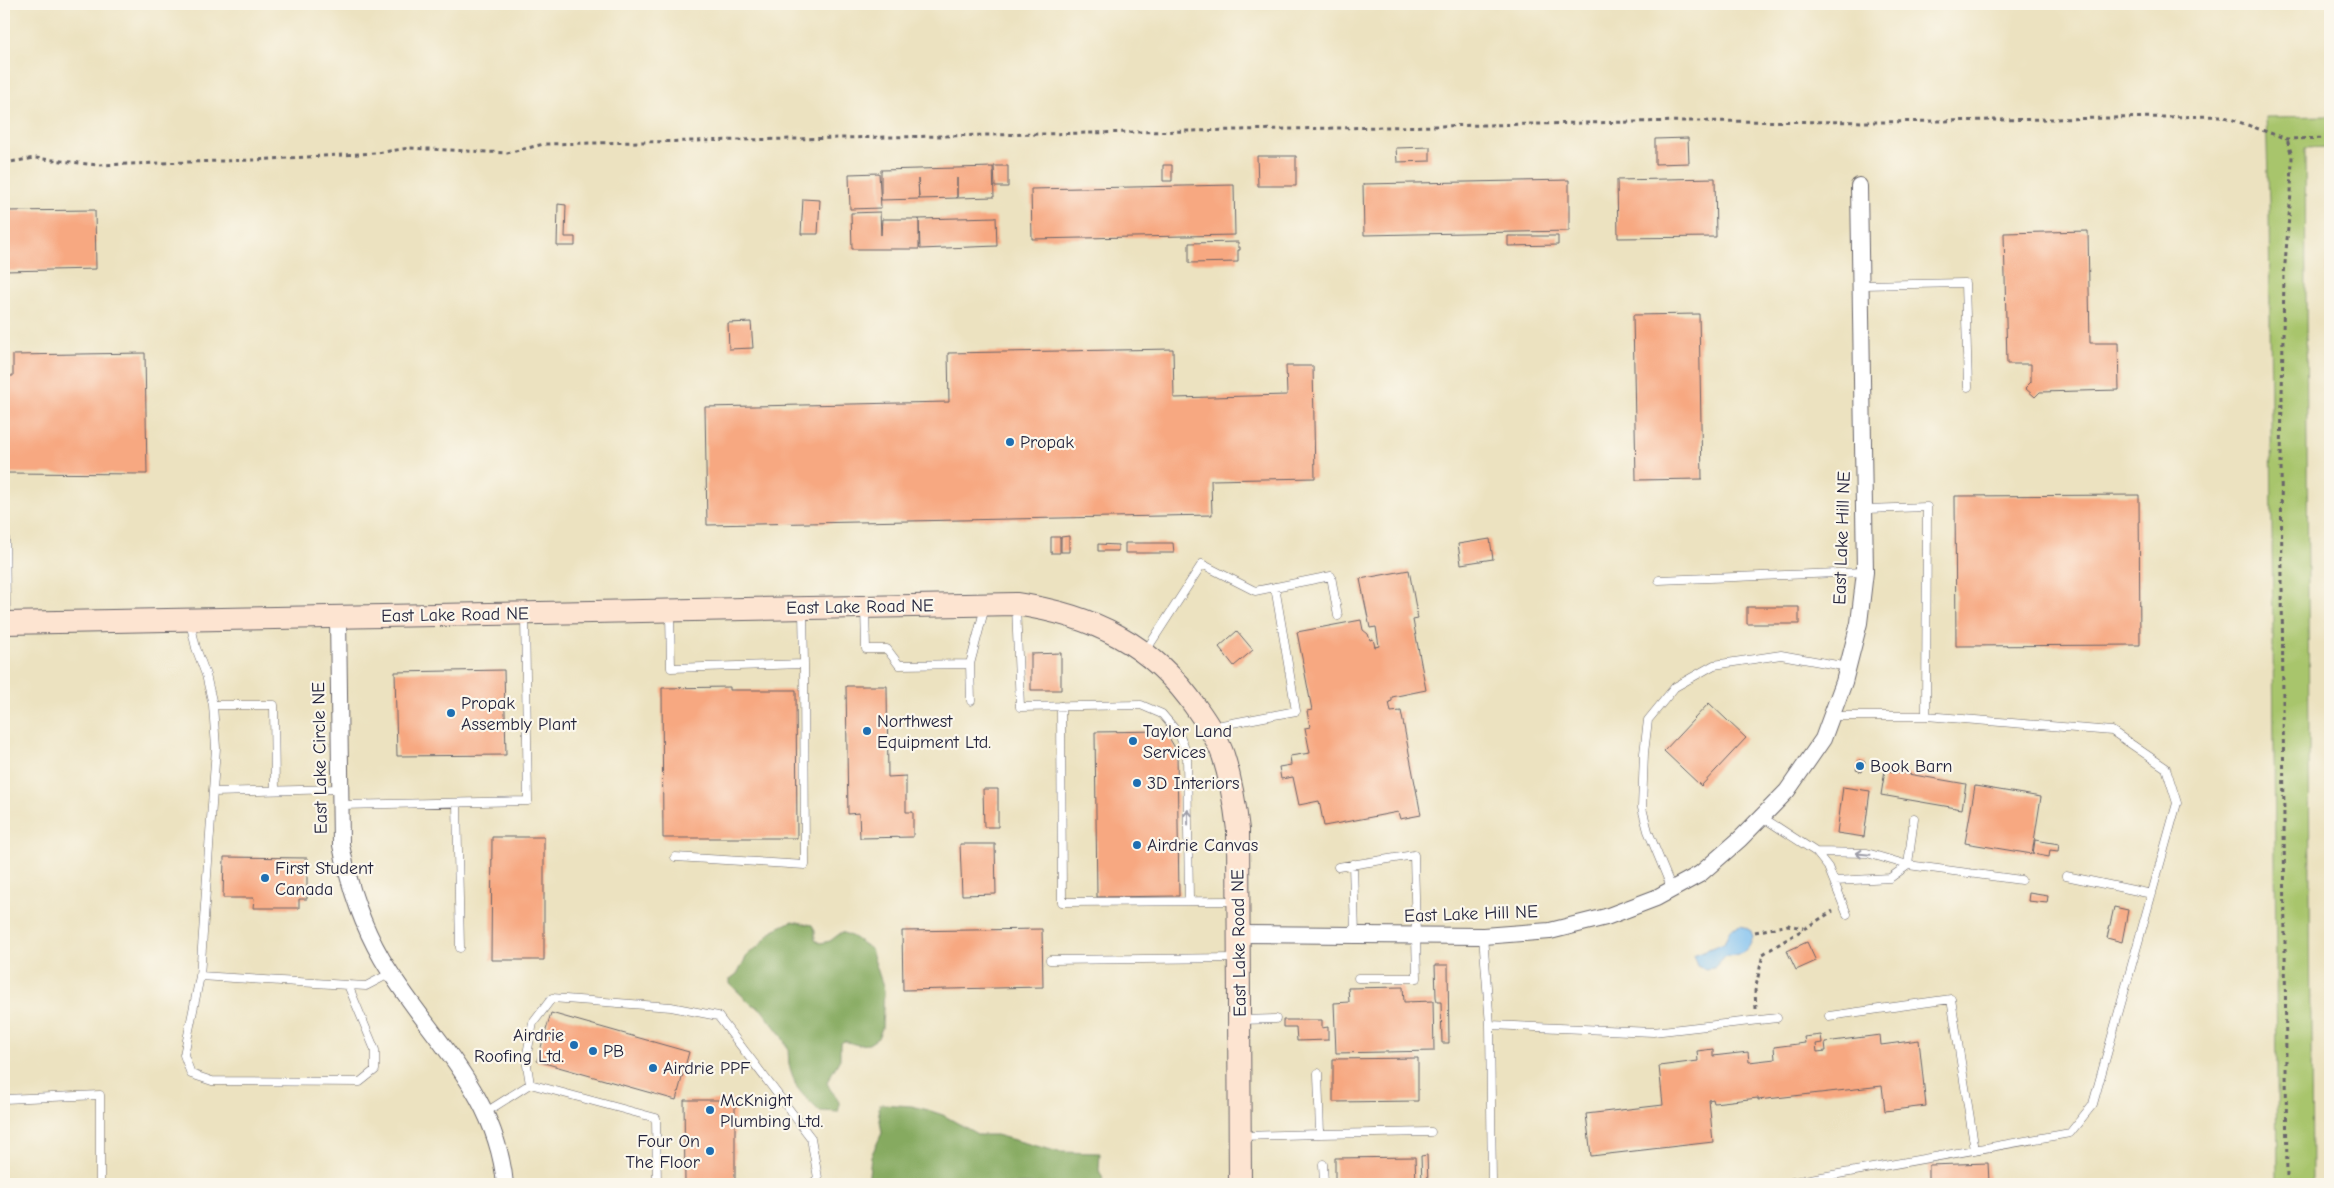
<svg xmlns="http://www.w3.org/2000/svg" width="2334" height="1188" font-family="'Comic Neue',sans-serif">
  <rect width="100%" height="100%" fill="#fbf7ec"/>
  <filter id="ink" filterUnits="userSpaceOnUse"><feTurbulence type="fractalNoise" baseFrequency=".02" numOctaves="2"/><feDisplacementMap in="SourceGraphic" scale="10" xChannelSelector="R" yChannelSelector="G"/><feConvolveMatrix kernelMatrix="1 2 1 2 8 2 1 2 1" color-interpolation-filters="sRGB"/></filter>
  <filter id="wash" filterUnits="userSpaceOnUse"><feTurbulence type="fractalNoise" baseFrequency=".0096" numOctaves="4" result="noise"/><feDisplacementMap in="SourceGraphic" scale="20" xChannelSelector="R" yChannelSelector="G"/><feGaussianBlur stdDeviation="1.12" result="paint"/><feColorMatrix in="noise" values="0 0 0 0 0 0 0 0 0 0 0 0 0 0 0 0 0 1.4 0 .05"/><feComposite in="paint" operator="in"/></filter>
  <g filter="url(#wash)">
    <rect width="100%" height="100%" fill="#ece2c0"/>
    <path fill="#a8c56c" stroke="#657454" d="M 2330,116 L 2330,147 L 2305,148 L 2312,1184 L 2278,1184 L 2269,205 L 2266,117 Z"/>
    <path fill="#86aa60" stroke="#54664e" d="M 792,921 L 812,925 L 815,930 L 815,940 L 820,943 L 830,941 L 842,932 L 853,937 L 871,949 L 884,990 L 882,1028 L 878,1038 L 869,1044 L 858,1045 L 844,1041 L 840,1044 L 840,1059 L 827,1082 C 831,1096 843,1096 838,1112 L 819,1111 L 803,1095 L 796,1086 L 789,1065 L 788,1049 L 781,1035 L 761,1009 L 751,1004 L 730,984 L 730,979 L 738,973 L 747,955 L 760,945 L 773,930 Z
      M 881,1104 L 912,1106 L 928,1110 L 943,1115 L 979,1135 L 996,1135 L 1059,1152 L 1100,1153 L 1099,1170 L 1105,1184 L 868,1184 L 871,1156 L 882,1133 L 878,1108 Z"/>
    <path fill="#79bef0" stroke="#4e7096" d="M 1741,925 L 1751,931 L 1753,937 C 1747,956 1741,953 1724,957 L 1714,968 L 1704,969 L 1697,966 L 1693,955 L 1724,943 L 1730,929 Z"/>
    <g id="blocks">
      <path fill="#f7a881" d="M 1688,138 L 1689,163 L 1655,164 L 1655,139 Z
        M 1430,147 L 1430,161 L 1397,162 L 1396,148 Z
        M 1257,156 L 1296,156 L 1296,186 L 1258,186 Z
        M 1163,165 L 1172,165 L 1172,181 L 1163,181 Z
        M 994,166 L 1008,166 L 1008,187 L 995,187 Z
        M 993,167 L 994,197 L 957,198 L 957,178 L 957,198 L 919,199 L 918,179 L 919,199 L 881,200 L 881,170 Z
        M 879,173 L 881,208 L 850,209 L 849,174 Z
        M 1715,178 L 1716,237 L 1618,238 L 1617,180 Z
        M 1569,180 L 1569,231 L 1364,235 L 1363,184 Z
        M 1234,185 L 1235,235 L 1032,239 L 1031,189 Z
        M 803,199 L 820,200 L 818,234 L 801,234 Z
        M 558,204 L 566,205 L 565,237 L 575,237 L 575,246 L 557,246 Z
        M 95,210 L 96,269 L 4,271 L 4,211 Z
        M 880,212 L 881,235 L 882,219 L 919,219 L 919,249 L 852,249 L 851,213 Z
        M 996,217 L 997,246 L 920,249 L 919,219 Z
        M 2088,231 L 2090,343 L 2118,343 L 2119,390 L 2040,392 L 2035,397 L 2025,388 L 2031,382 L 2031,364 L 2007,364 L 2004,233 Z
        M 1508,236 L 1558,236 L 1558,245 L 1508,246 Z
        M 1238,242 L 1238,247 L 1240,247 L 1240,250 L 1238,250 L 1238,262 L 1189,263 L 1189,243 Z
        M 2327,259 L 2330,259 L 2330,273 L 2326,273 Z
        M 1699,314 L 1702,479 L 1636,480 L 1633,315 Z
        M 751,322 L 753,348 L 729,349 L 728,323 Z
        M 1173,349 L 1174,398 L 1287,395 L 1286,366 L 1313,366 L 1315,478 L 1211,480 L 1212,515 L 707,525 L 705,407 L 949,402 L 948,353 Z
        M 145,353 L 147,474 L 4,473 L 4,376 L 13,376 L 13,355 Z
        M 2139,495 L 2140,645 L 1956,646 L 1955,496 Z
        M 1069,536 L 1069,552 L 1061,552 L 1061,537 Z
        M 1051,537 L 1060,537 L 1060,553 L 1051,553 Z
        M 1490,539 L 1493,559 L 1461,564 L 1458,544 Z
        M 1125,543 L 1173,543 L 1174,553 L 1125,553 Z
        M 1098,544 L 1118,545 L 1118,551 L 1098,551 Z
        M 1409,570 L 1418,619 L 1413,620 L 1426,690 L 1392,697 L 1392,701 L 1389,702 L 1391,712 L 1401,711 L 1421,815 L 1400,819 L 1398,812 L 1324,826 L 1319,801 L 1299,805 L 1293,777 L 1281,779 L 1279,767 L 1291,765 L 1290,756 L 1310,753 L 1305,728 L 1310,727 L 1307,711 L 1312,710 L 1297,632 L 1361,620 L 1363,630 L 1368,634 L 1370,640 L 1373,639 L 1375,647 L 1379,646 L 1376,627 L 1370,628 L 1360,579 Z
        M 1747,607 L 1799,607 L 1799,624 L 1747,624 Z
        M 1237,631 L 1253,650 L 1234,666 L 1219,647 Z
        M 1061,653 L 1061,690 L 1031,690 L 1031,654 Z
        M 504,670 L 506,755 L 397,756 L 395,672 Z
        M 846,686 L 887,686 L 888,777 L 906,776 L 906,812 L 913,812 L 913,837 L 860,838 L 859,813 L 848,814 Z
        M 730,687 L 730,690 L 796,690 L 797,838 L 663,838 L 662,688 Z
        M 1709,703 L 1746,738 L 1701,786 L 1664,751 Z
        M 1165,731 L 1177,751 L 1179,896 L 1097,897 L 1095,732 Z
        M 1859,760 L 1865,762 L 1862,772 L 1856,770 Z
        M 1885,770 L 1966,784 L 1962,809 L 1881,795 Z
        M 1975,786 L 2041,797 L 2032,854 L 1965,843 Z
        M 1843,787 L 1870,791 L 1864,837 L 1837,833 Z
        M 983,789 L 998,789 L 998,827 L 984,827 Z
        M 492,837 L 544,837 L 544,960 L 491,960 Z
        M 2035,840 L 2059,844 L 2058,851 L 2050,850 L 2049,857 L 2033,854 Z
        M 960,844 L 995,844 L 996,894 L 962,895 Z
        M 224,857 L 307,858 L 307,899 L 299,899 L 299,908 L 253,908 L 254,898 L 223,898 Z
        M 2029,893 L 2048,896 L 2047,903 L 2028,901 Z
        M 2114,907 L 2128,910 L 2122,942 L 2107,938 Z
        M 1042,929 L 1043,987 L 903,990 L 902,931 Z
        M 1807,942 L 1816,961 L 1796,970 L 1787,951 Z
        M 1435,965 L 1448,965 L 1449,1043 L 1442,1043 L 1441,1002 L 1437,1002 L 1436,997 Z
        M 1403,987 L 1404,1002 L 1433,1001 L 1434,1051 L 1336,1053 L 1334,1003 L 1349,1002 L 1348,988 Z
        M 551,1013 L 689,1052 L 676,1100 L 537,1061 Z
        M 1283,1020 L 1322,1020 L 1322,1028 L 1328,1027 L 1328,1040 L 1297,1041 L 1296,1027 L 1283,1027 Z
        M 1821,1035 L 1822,1043 L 1816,1044 L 1817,1052 L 1826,1051 L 1825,1042 L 1880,1035 L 1881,1045 L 1919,1040 L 1926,1106 L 1885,1111 L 1882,1086 L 1758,1100 L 1758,1098 L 1714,1103 L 1713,1099 L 1709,1100 L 1713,1142 L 1591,1156 L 1586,1114 L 1663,1105 L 1659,1066 L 1698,1061 L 1697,1051 L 1713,1049 L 1713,1056 L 1748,1052 L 1749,1062 L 1775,1059 L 1774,1047 L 1805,1043 L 1804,1037 Z
        M 1418,1058 L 1418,1101 L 1333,1102 L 1333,1059 Z
        M 684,1100 L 735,1100 L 735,1184 L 685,1184 Z
        M 1427,1155 L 1428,1184 L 1422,1184 L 1421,1156 Z
        M 1415,1157 L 1416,1184 L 1335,1184 L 1335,1158 Z
        M 1988,1163 L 1989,1182 L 1992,1182 L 1992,1184 L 1929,1184 L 1929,1165 Z"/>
    </g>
  </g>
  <g filter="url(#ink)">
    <use href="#blocks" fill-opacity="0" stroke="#69656a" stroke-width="1"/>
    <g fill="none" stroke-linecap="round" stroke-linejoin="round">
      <g stroke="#69656a" stroke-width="9">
        <path id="lane" d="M 1861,285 L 1965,283 L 1968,387
          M 5,508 L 6,620
          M 1659,580 L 1865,572
          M 1016,606 L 1020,707 L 1141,705 L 1162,714 L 1179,734 L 1187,754 L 1189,900
          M 865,608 L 866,649 L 887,649 L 899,665 L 970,664
          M 670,613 L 671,668 L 804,664 L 803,611
          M 190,622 L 196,648 L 206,675 L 213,705 L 216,748 L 200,976
          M 1145,652 L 1202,564 L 1255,591 L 1331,576 L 1338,616
          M 971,701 L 970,664 L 985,607
          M 213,705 L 274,705 L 275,790
          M 1061,706 L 1062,902 L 1237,901
          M 1832,716 L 1926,716 L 1927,507 L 1865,509
          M 1211,727 L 1296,711 L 1275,587
          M 214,792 L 340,789
          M 457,803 L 460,948
          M 341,805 L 528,801 L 525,616
          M 1762,817 L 1816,852 L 1828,867 L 1847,914
          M 1816,852 L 1867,853 L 1908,865 L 2021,880
          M 675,857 L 805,865 L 804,664
          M 1353,864 L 1355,935
          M 1338,867 L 1414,855 L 1417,978 L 1358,978
          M 2066,876 L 2152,894
          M 1835,881 L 1890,878 L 1908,865 L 1914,818
          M 1672,889 L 1648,831 L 1642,808 L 1644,753 L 1648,720 L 1675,687 L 1714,665 L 1781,655 L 1848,667
          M 1483,936 L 1490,1025 L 1653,1032 L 1777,1018
          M 1050,960 L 1237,958
          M 348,985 L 375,1050 L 375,1070 L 360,1082 L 212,1081 L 191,1074 L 184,1055 L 200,976 L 348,985 L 366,986 L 391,973
          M 1829,1016 L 1951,999 L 1975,1150
          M 1241,1020 L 1276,1019
          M 1490,1025 L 1492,1184
          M 530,1084 L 526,1059 L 533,1023 L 552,998 L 671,1007 L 718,1016 L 811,1138 L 818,1178 L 812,1184
          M 4,1099 L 100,1095 L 100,1184
          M 486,1112 L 530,1084 L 656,1118 L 657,1184
          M 1320,1134 L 1431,1132
          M 1242,1136 L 1320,1134 L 1318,1073
          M 1323,1164 L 1324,1184
          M 1782,1184 L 2070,1133 L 2093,1104 L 2177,803 L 2166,768 L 2112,731 L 1926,716"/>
      </g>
      <g stroke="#69656a" stroke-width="18">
        <path id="street" d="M 338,617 L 341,845 C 349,886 361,923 382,959 C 427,1036 496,1089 505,1184
          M 1239,934 L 1483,936 L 1550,931 L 1606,917 L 1656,898 L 1700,874 L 1740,839 L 1787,791 L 1823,739 L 1844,682 L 1859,623 L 1865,572 L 1859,186"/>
      </g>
      <g stroke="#69656a" stroke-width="24">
        <path id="secondary" d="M 4,623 L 1016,604 C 1092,615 1153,644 1197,709 C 1207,723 1217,738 1223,755 C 1231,780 1235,804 1238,830 L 1240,1184"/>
      </g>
      <path stroke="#69656a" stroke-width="3" stroke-dasharray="4 4" stroke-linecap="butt" d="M 4,163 L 35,158 L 97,165 L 253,160 L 377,153 L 409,148 L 507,153 L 544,144 L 1684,121 L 1882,122 L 2222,116 L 2287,139 L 2330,138
        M 1755,932 L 1788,925 L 1803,928
        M 1756,1009 L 1755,991 L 1763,954 L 1833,911
        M 2287,1184 L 2281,460 L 2284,275 L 2291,193 L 2292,156 L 2287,139"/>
      <use href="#lane" stroke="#fff" stroke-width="8"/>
      <use href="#street" stroke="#fff" stroke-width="16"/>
      <use href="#secondary" stroke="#fde4d1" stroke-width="22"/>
    </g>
    <defs><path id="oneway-shaft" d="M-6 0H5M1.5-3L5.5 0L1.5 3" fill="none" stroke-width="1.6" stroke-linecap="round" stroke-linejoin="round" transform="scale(1.25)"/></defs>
    <g stroke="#9c9ca7">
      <use href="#oneway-shaft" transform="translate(1188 817) rotate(-91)"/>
      <use href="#oneway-shaft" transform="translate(1863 854) rotate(-175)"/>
    </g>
  </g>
  <g fill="#1f6fb2" stroke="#fbf7ec" stroke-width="2">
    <circle cx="1010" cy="442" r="5"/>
    <circle cx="451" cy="713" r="5"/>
    <circle cx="867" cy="731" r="5"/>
    <circle cx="1133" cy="741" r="5"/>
    <circle cx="1860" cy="766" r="5"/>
    <circle cx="1137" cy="783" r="5"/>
    <circle cx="1137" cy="845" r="5"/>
    <circle cx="265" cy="878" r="5"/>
    <circle cx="574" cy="1045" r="5"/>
    <circle cx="593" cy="1051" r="5"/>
    <circle cx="653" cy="1068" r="5"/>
    <circle cx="710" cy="1110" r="5"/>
    <circle cx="710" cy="1151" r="5"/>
  </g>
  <g text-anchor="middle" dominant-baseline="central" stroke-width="4.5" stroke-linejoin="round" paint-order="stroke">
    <g font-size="18" fill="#22223b" stroke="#fbf7ec" text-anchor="start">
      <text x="1020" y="442">Propak</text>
      <text x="461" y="703">Propak<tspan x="461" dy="21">Assembly Plant</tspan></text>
      <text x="877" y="721">Northwest<tspan x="877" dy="21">Equipment Ltd.</tspan></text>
      <text x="1143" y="731">Taylor Land<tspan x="1143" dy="21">Services</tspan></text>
      <text x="1870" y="766">Book Barn</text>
      <text x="1147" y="783">3D Interiors</text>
      <text x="1147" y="845">Airdrie Canvas</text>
      <text x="275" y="868">First Student<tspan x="275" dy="21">Canada</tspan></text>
      <text x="564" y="1035" text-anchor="end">Airdrie<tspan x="564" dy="21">Roofing Ltd.</tspan></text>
      <text x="603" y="1051">PB</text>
      <text x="663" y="1068">Airdrie PPF</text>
      <text x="720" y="1100">McKnight<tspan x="720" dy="21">Plumbing Ltd.</tspan></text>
      <text x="700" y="1141" text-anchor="end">Four On<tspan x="700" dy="21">The Floor</tspan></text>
    </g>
    <g font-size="18" fill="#22223b" stroke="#fbf7ec">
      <text transform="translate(1842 538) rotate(-88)">East Lake Hill NE</text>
      <text transform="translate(860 607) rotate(-1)">East Lake Road NE</text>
      <text transform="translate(455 615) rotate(-1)">East Lake Road NE</text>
      <text transform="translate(320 758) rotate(-91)">East Lake Circle NE</text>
      <text transform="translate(1471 914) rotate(-2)">East Lake Hill NE</text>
      <text transform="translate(1239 943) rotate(-91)">East Lake Road NE</text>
    </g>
  </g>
  <rect width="2334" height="1188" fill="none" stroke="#fbf7ec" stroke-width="20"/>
</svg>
